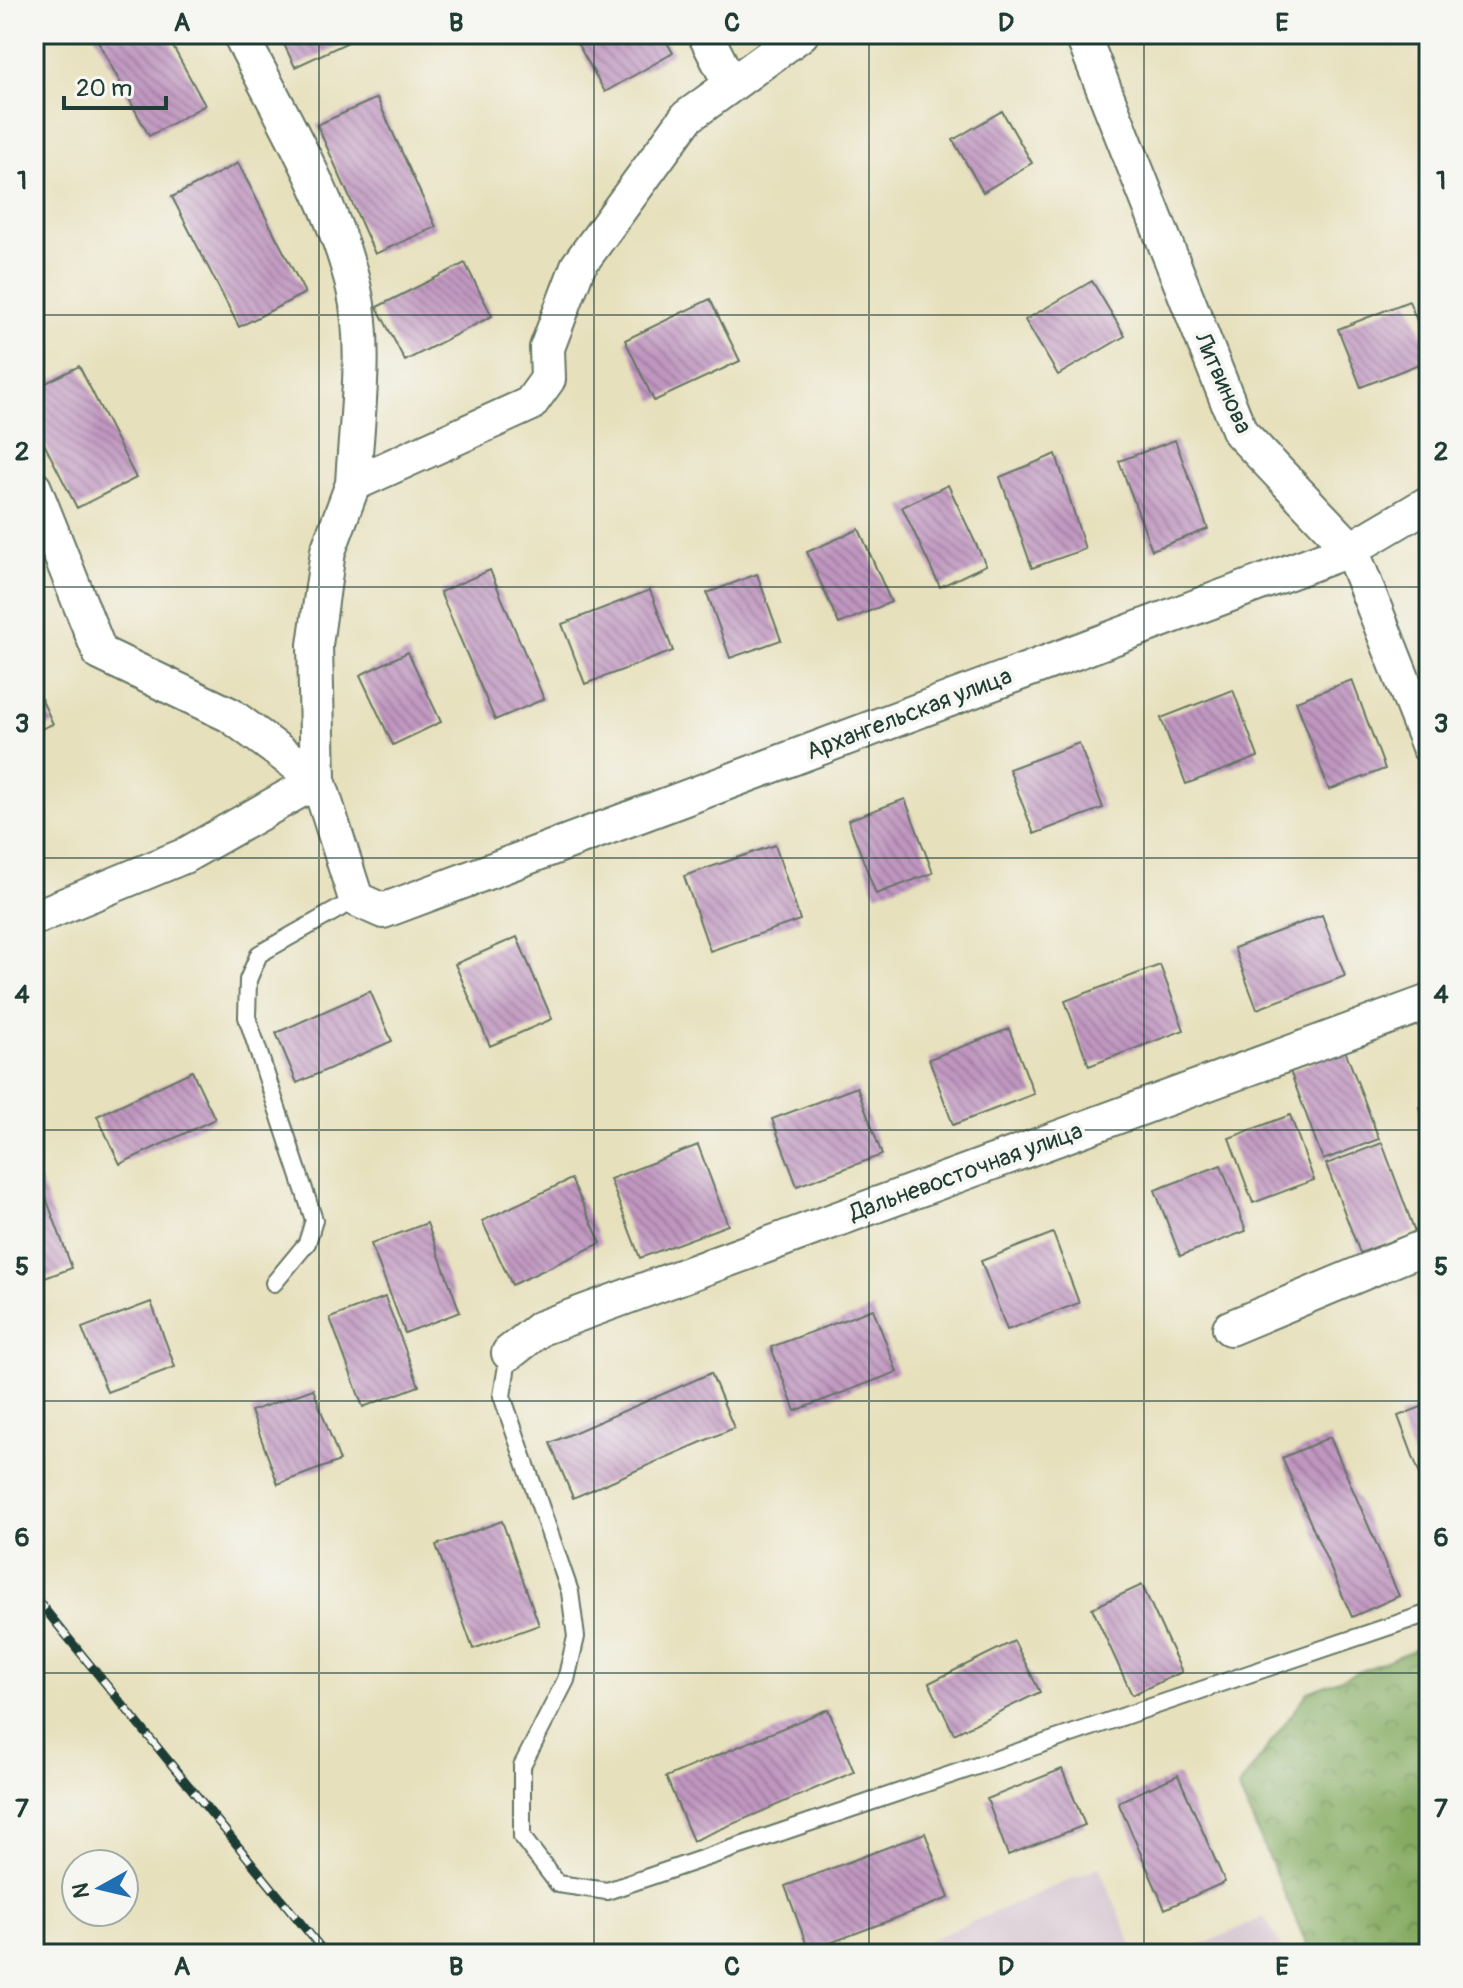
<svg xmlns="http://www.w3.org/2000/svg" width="1463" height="1988" font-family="Pangolin,sans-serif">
  <defs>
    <pattern id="forest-crowns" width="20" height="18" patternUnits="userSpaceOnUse" patternTransform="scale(2)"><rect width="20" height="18" fill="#84aa60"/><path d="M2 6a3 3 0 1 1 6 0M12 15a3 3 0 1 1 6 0" fill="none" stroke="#6b8c50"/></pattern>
    <pattern id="building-back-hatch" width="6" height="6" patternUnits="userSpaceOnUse" patternTransform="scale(2)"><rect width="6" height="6" fill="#c096c0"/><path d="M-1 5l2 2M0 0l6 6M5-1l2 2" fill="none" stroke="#9b7c9d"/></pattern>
  </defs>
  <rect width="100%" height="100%" fill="#f6f6f2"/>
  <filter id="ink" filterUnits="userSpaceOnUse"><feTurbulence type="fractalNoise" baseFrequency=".0125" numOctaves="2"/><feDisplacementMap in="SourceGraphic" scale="16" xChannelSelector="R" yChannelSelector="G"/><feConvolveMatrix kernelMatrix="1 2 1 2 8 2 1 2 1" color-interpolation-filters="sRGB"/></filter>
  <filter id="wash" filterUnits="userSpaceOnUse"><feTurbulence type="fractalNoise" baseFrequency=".006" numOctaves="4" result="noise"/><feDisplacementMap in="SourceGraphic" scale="32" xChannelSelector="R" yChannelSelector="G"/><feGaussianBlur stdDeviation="1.8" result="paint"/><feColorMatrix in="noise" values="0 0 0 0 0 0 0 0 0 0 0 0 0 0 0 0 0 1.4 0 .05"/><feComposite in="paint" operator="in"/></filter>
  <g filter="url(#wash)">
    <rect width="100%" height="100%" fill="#e7e0bc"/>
    <path fill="#d1bdcb" d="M 1099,1867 L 1136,1954 L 897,1954 Z
      M 1264,1917 L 1286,1954 L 1181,1954 Z"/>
    <path fill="url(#forest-crowns)" stroke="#52744a" stroke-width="2" d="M 1429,1644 L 1429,1954 L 1311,1954 L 1238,1788 L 1308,1692 Z"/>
    <g id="blocks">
      <path fill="url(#building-back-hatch)" d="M 94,34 L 166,34 L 205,105 L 149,136 Z
        M 279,34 L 356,34 L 357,38 L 295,67 Z
        M 572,34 L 662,34 L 673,53 L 605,92 Z
        M 377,98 L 436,227 L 375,254 L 317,125 Z
        M 1002,111 L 1032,163 L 983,192 L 953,140 Z
        M 238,163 L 305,293 L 239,327 L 172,197 Z
        M 465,263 L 492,316 L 405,361 L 377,307 Z
        M 1092,281 L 1125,336 L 1058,375 L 1025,320 Z
        M 710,299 L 740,361 L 654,401 L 625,340 Z
        M 1409,301 L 1429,351 L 1429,360 L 1361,387 L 1338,329 Z
        M 79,366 L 136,478 L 77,508 L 34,424 L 34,389 Z
        M 1175,440 L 1208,529 L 1152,550 L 1119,461 Z
        M 1056,454 L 1085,549 L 1032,568 L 1000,477 Z
        M 948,485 L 986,565 L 940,587 L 902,507 Z
        M 859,529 L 891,602 L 839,624 L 807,552 Z
        M 490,570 L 544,699 L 495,720 L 440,592 Z
        M 757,574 L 781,640 L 730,658 L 707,593 Z
        M 650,590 L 673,651 L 585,684 L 562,624 Z
        M 408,652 L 441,722 L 393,745 L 360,675 Z
        M 1352,680 L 1385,769 L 1329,790 L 1296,701 Z
        M 34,683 L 53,724 L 34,732 Z
        M 1233,690 L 1258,757 L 1186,784 L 1161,718 Z
        M 1079,743 L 1103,808 L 1034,834 L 1009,769 Z
        M 905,799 L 933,873 L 876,894 L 848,820 Z
        M 775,845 L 800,920 L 710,951 L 684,876 Z
        M 1322,915 L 1345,976 L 1257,1009 L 1234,948 Z
        M 517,937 L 552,1019 L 490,1046 L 455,964 Z
        M 1160,965 L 1184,1030 L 1089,1066 L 1065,1001 Z
        M 370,991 L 392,1041 L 297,1083 L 276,1033 Z
        M 1009,1029 L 1034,1094 L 953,1125 L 929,1059 Z
        M 1345,1050 L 1379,1139 L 1323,1160 L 1290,1071 Z
        M 192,1071 L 215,1119 L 120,1164 L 97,1116 Z
        M 857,1087 L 882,1155 L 797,1186 L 772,1119 Z
        M 1429,1103 L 1429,1134 L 1419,1107 Z
        M 1290,1115 L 1314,1180 L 1253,1203 L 1229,1138 Z
        M 1382,1143 L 1415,1232 L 1360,1253 L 1326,1164 Z
        M 698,1145 L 728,1225 L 640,1258 L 610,1179 Z
        M 1221,1165 L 1246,1231 L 1180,1256 L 1155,1190 Z
        M 39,1179 L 72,1268 L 34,1282 L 34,1181 Z
        M 571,1179 L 601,1243 L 512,1285 L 482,1221 Z
        M 427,1223 L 460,1312 L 405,1333 L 371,1244 Z
        M 1053,1233 L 1079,1303 L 1007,1330 L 981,1261 Z
        M 385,1297 L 419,1386 L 363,1407 L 330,1318 Z
        M 151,1302 L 175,1367 L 107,1392 L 82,1328 Z
        M 873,1309 L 897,1372 L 795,1411 L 771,1347 Z
        M 711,1373 L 734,1428 L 573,1498 L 550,1443 Z
        M 313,1389 L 340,1461 L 278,1484 L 251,1411 Z
        M 1429,1404 L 1429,1499 L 1398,1416 Z
        M 1330,1437 L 1399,1596 L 1352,1617 L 1282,1458 Z
        M 502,1521 L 539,1625 L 473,1649 L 436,1545 Z
        M 1142,1585 L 1182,1672 L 1132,1695 L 1092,1608 Z
        M 1014,1641 L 1040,1692 L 954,1734 L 929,1683 Z
        M 828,1709 L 854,1772 L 693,1841 L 666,1777 Z
        M 1062,1769 L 1085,1825 L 1008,1855 L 987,1799 Z
        M 1178,1775 L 1225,1882 L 1165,1909 L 1118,1802 Z
        M 925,1833 L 949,1898 L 809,1951 L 785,1886 Z"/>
    </g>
  </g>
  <g filter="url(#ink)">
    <use href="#blocks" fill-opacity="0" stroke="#657664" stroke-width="2"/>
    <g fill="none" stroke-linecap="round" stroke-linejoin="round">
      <g stroke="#657664" stroke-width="20">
        <path id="service" d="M 274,1283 L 307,1243 L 314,1220 L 247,1017 L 248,980 L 259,954 L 356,899
          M 509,1353 L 502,1396 L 570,1592 L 576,1637 L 566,1680 L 522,1766 L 522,1837 L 558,1884 L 607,1891 L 1429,1613"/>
      </g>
      <g stroke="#657664" stroke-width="38">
        <path id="minor" d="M 240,34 C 280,114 334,202 354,289 C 368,350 356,422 353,484
          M 705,34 L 731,85
          M 1082,34 L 1240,432 L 1351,549 L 1429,747
          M 34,488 L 100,653 L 230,715 L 318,780 L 356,899 L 383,911 L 1351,549 L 1429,503
          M 34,918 L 184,856 L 318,780 L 315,645 L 328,551 L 353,484 L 530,404 L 548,379 L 547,348 L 578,266 L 687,117 L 801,34
          M 1230,1328 L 1429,1245
          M 509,1353 L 541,1328 L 1429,1002"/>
      </g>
      <use href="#service" stroke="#fff" stroke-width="16"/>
      <use href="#minor" stroke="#fff" stroke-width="34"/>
      <g stroke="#1f3d34" stroke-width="9">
        <path id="rail" d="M 34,1596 L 326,1954"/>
      </g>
      <use href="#rail" stroke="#f6f6f2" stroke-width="6" stroke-dasharray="18" stroke-linecap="butt"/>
    </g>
  </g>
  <path fill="none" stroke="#1f3d34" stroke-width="2" stroke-opacity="0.55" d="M 319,34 L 319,1954M 594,34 L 594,1954M 869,34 L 869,1954M 1144,34 L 1144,1954M 34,315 L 1429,315M 34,587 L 1429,587M 34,858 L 1429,858M 34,1130 L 1429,1130M 34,1401 L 1429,1401M 34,1673 L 1429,1673"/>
  <g text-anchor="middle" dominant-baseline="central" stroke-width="8" stroke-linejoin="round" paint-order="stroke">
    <g font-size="24" fill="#1f3d34" stroke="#f6f6f2">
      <text transform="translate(1223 383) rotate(66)">Литвинова</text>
      <text transform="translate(909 714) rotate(-21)">Архангельская улица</text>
      <text transform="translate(966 1172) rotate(-20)">Дальневосточная улица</text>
    </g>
  </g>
  <rect width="1463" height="1988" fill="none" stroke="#f6f6f2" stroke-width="88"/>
  <g transform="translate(100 1888) rotate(262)"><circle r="38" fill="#f6f6f2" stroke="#a0aca6" stroke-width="2"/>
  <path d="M0-6L14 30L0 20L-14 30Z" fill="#1f6fb2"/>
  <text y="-12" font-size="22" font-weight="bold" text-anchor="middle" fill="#1f3d34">N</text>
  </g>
  <path d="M64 96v12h102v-12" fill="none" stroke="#1f3d34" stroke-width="4"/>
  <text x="76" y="96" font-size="24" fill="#1f3d34" stroke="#f6f6f2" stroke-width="6" paint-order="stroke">20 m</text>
  <rect x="44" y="44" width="1375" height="1900" fill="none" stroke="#1f3d34" stroke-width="3"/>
  <g font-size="26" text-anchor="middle" font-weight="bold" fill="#1f3d34">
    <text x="182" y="31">A</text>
    <text x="456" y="31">B</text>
    <text x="732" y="31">C</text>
    <text x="1006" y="31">D</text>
    <text x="1282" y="31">E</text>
    <text x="22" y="189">1</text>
    <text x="1441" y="189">1</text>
    <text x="22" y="460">2</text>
    <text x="1441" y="460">2</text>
    <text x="22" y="732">3</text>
    <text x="1441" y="732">3</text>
    <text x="22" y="1003">4</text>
    <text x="1441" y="1003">4</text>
    <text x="22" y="1275">5</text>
    <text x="1441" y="1275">5</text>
    <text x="22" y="1546">6</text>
    <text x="1441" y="1546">6</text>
    <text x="22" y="1817">7</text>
    <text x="1441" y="1817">7</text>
    <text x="182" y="1975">A</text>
    <text x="456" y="1975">B</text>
    <text x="732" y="1975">C</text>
    <text x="1006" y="1975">D</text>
    <text x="1282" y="1975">E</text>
  </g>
</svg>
